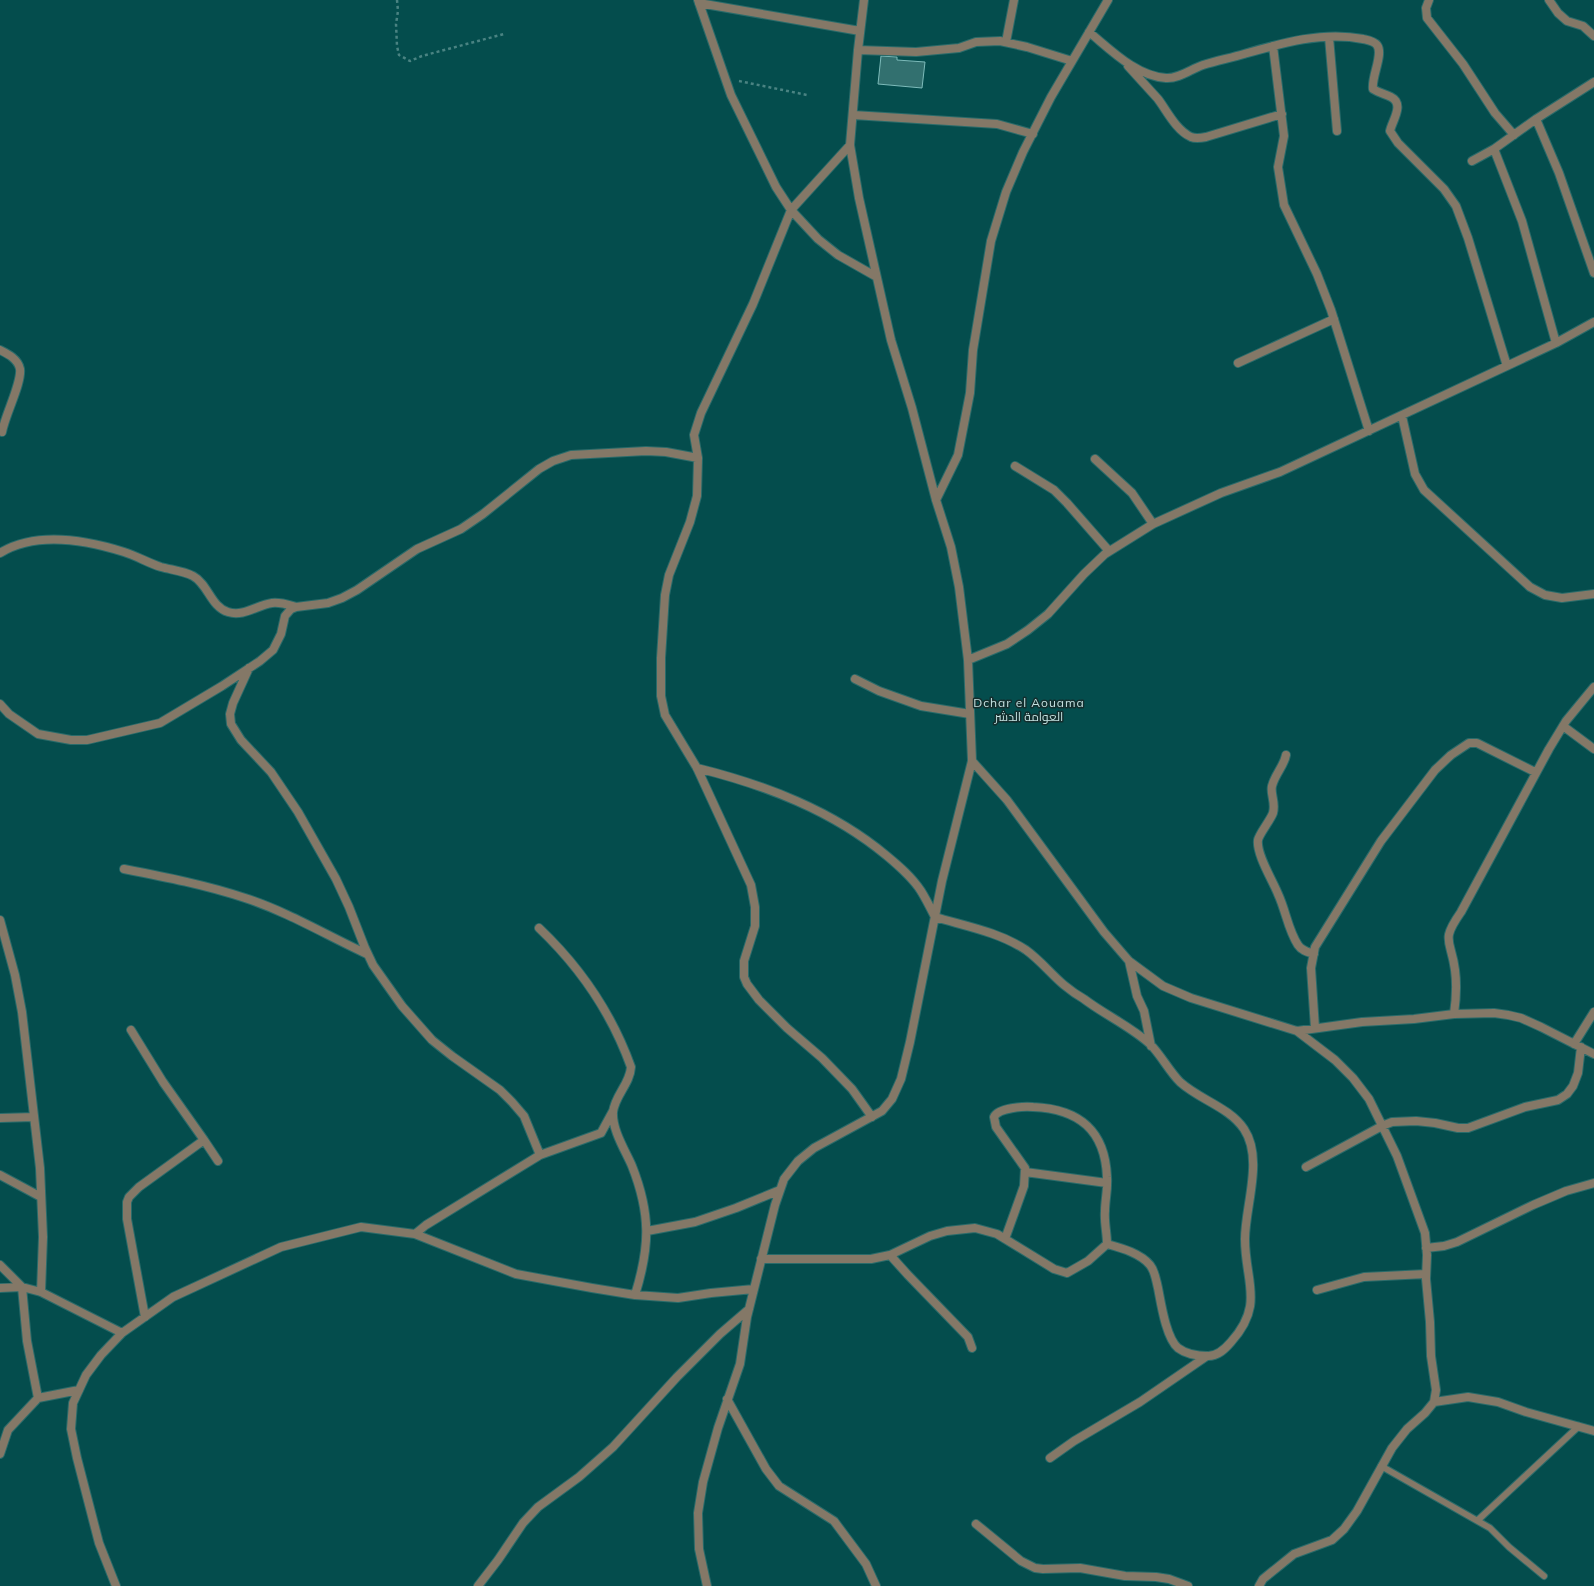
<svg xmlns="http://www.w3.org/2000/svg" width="1594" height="1586" font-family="Mulish,Cairo,sans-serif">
  <rect width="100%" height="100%" fill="#044d4d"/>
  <path fill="#32706f" stroke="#7dbbba" d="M 881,56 L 897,57 L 897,60 L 925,62 L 922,88 L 878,84 Z"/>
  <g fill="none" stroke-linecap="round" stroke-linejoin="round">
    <g stroke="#2a6b6a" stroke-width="8">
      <path id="service" d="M 1381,1466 L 1490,1528 L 1509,1547 L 1544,1576
        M 1478,1520 L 1579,1426"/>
    </g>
    <g stroke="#2a6b6a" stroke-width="10">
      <path id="minor" d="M 698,0 L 731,95 L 776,187 L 791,210 L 818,239 L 838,255 L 875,276
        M 1429,0 L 1426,8 L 1427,18 L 1463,64 L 1495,113 L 1514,135
        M 1549,0 L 1558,13 L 1567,21 L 1583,26 L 1594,36
        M 699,3 L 860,31
        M 1089,32 C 1111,50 1136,76 1166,78 C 1179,79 1191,69 1203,65 C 1216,61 1230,58 1244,54 C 1282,43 1323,31 1363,39 C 1367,40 1374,41 1377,45 C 1384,54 1371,77 1373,89 C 1379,93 1385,94 1391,97 C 1405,104 1392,121 1390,131 L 1398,143 L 1444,189 L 1456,206 L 1468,238 L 1507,366
        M 1329,37 L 1337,131
        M 1006,42 L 1014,0
        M 1273,46 L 1284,136 L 1278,167 L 1284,205 L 1317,274 L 1331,310 L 1369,431
        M 858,50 L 916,52 L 959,48 L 976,42 L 1000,41 L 1027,47 L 1072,61
        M 1128,66 C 1138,77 1148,88 1158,99 C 1167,111 1176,130 1191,137 C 1196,139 1201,138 1206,137 L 1282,114
        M 853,115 L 997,124 L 1033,134
        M 1536,119 L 1559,173 L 1594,273
        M 850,145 L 791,210 L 753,304 L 701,413 L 694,435 L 698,458 L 697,496 L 690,522 L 669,575 L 665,595 L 661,658 L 661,696 L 665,715 L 697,768 L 751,885 L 755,907 L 755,926 L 744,961 L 744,977 L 747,984 L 759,1000 L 787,1028 L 822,1058 L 852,1089 L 872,1117
        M 1494,149 L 1522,221 L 1556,343
        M 1472,161 L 1494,149 L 1536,119 L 1594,82
        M 0,350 C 8,354 18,359 20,369 C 22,383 5,415 2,432
        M 1238,363 L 1334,319
        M 1402,416 L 1415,474 L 1424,490 L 1530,587 L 1545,595 L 1562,598 L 1594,594
        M 1095,459 L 1132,493 L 1153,524
        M 1015,466 L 1054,490 L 1067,503 L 1109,551
        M 936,500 L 958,455 L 970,393 L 973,350 L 991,241 L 1006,192 L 1023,152 L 1051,97 L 1108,0
        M 0,553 C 36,531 86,540 124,552 C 137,556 148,563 161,567 C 172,570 183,571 193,576 C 208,584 211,607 228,612 C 244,617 257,605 272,603 C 281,602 289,605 296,607
        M 968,660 L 1007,644 L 1028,630 L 1048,614 L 1084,574 L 1105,554 L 1153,524 L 1221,493 L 1280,472 L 1556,343 L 1594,322
        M 249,668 L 233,703 L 230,714 L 231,724 L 241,740 L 271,772 L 298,812 L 336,879 L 349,907 L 365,948 L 373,965 L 402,1006 L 432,1040 L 452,1056 L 500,1090 L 512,1102 L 524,1116 L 540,1155
        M 855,679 L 879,691 L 921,706 L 970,714
        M 0,704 L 9,714 L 38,734 L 71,740 L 87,740 L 160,723 L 222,686 L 260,661 L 273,650 L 281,634 L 285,616 L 291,609 L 296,607 L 328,603 L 342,598 L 357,590 L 417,549 L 461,529 L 483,514 L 539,469 L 553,461 L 571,455 L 646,451 L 666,452 L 698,458
        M 1563,726 L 1594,749
        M 1286,755 C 1284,766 1275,774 1272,786 C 1270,794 1276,802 1273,813 C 1270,821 1259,834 1258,840 C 1256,854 1273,881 1278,894 C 1286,911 1288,930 1298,945 C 1302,951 1308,952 1314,954
        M 972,761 L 1007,800 L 1104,932 L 1129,961 L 1163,986 L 1191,998 L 1297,1031 L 1362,1022 L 1414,1019 L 1454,1014 L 1494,1013 L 1508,1015 L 1521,1018 L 1541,1027 L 1594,1054
        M 697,768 C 765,785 832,810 887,856 C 899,866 912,877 921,891 C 926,899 931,909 935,917 C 965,926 999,932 1026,950 C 1040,960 1051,974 1064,985 C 1070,990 1077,995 1084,999 C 1105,1015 1130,1026 1150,1044 C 1161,1055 1169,1071 1180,1082 C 1200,1100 1229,1107 1244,1129 C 1264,1159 1245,1206 1245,1239 C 1245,1282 1265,1304 1231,1342 C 1225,1349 1218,1356 1208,1356 C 1199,1356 1186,1354 1178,1348 C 1166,1338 1161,1303 1158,1288 C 1156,1280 1155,1271 1150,1265 C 1140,1253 1121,1248 1107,1244
        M 124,869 C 165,877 206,885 245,898 C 288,912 326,935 367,954
        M 0,920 L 15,975 L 22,1012 L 40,1168 L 43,1237 L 41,1292
        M 539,928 C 580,967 612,1014 631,1067 C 630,1084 615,1095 613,1112 C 612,1130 625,1150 632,1166 C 651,1214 650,1247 635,1295
        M 1129,961 L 1137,996 L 1144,1011 L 1151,1046
        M 1454,1014 C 1456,1000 1457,985 1455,970 C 1451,939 1440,942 1461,912 L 1549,749 L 1566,721 L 1594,687
        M 1315,1028 L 1311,968 L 1315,947 L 1381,841 L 1435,770 L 1451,755 L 1469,743 L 1477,743 L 1535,772
        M 131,1030 L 163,1082 L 204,1140 L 139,1187 L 129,1197 L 127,1202 L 127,1219 L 145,1317
        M 1574,1044 L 1594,1012
        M 0,1118 L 34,1117
        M 204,1140 L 218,1161
        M 1306,1167 L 1382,1126 L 1392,1122 L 1416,1121 L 1435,1123 L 1458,1128 L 1468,1128 L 1525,1107 L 1558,1100 L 1567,1094 L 1573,1086 L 1578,1073 L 1581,1047
        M 1025,1172 L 1107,1183
        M 0,1175 L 41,1197
        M 647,1231 L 695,1222 L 736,1208 L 780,1190
        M 415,1234 L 426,1225 L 540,1155 L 601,1133 L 613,1111
        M 1005,1239 L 1024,1186 L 1025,1168 L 996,1127 L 994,1117 C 998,1108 1024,1106 1033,1107 C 1079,1109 1105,1130 1107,1177 C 1108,1189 1105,1200 1105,1211 C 1104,1222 1107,1233 1107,1244
        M 1426,1248 L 1444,1246 L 1457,1242 L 1533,1205 L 1566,1191 L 1594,1183
        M 890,1255 L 908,1275 L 968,1337 L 972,1348
        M 761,1259 L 871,1259 L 890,1255 L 930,1236 L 947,1231 L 975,1228 L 997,1234 L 1054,1269 L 1067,1273 L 1088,1261 L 1107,1244
        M 0,1265 L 22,1287 L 41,1292 L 122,1333
        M 0,1288 L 22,1287 L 27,1341 L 38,1398
        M 1317,1290 L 1364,1277 L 1426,1274
        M 727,1399 L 766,1469 L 779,1486 L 834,1521 L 866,1564 L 876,1586
        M 1434,1402 L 1468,1397 L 1498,1402 L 1526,1412 L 1594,1431
        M 0,1454 L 8,1430 L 38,1398 L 79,1390
        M 1050,1458 L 1074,1441 L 1140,1402 L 1207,1356
        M 976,1524 L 1021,1561 L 1035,1568 L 1043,1569 L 1080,1568 L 1125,1576 L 1156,1577 L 1169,1579 L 1188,1586
        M 116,1586 L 99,1543 L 77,1458 L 71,1429 L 73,1403 L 86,1375 L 101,1355 L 122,1333 L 173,1297 L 281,1247 L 361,1227 L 415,1234 L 516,1274 L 592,1288 L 635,1295 L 678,1298 L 711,1293 L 754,1289
        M 478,1586 L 498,1560 L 523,1523 L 538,1507 L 579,1477 L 613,1447 L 677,1377 L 720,1334 L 749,1309
        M 707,1586 L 699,1549 L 698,1513 L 703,1482 L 718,1428 L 740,1364 L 747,1317 L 775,1205 L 784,1179 L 798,1161 L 814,1148 L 882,1111 L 892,1099 L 901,1079 L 910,1042 L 942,881 L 972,761 L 968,660 L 959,587 L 951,547 L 936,500 L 912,408 L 891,340 L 859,198 L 850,145 L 858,50 L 864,0
        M 1259,1586 L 1263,1579 L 1294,1554 L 1332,1540 L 1344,1529 L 1357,1511 L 1392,1448 L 1407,1429 L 1425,1413 L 1434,1402 L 1436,1390 L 1431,1356 L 1430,1322 L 1426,1279 L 1427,1255 L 1425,1233 L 1397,1156 L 1369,1099 L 1353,1078 L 1335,1060 L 1297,1031"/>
    </g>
    <path stroke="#4a8382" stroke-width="2.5" stroke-dasharray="3 3" stroke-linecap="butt" d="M 397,0 L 398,11 L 396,24 L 397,46 L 399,55 L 410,61 L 422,56 L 504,34
      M 739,81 L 807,95"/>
    <use href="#service" stroke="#847867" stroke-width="6"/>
    <use href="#minor" stroke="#847867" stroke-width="8"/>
  </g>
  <g text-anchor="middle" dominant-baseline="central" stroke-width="3" stroke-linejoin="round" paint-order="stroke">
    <g font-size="12" letter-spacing="1" fill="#c3e1e0" stroke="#142e2e">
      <text x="1029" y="702">Dchar el Aouama<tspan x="1029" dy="14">العوامة الدشر</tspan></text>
    </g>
  </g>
</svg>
